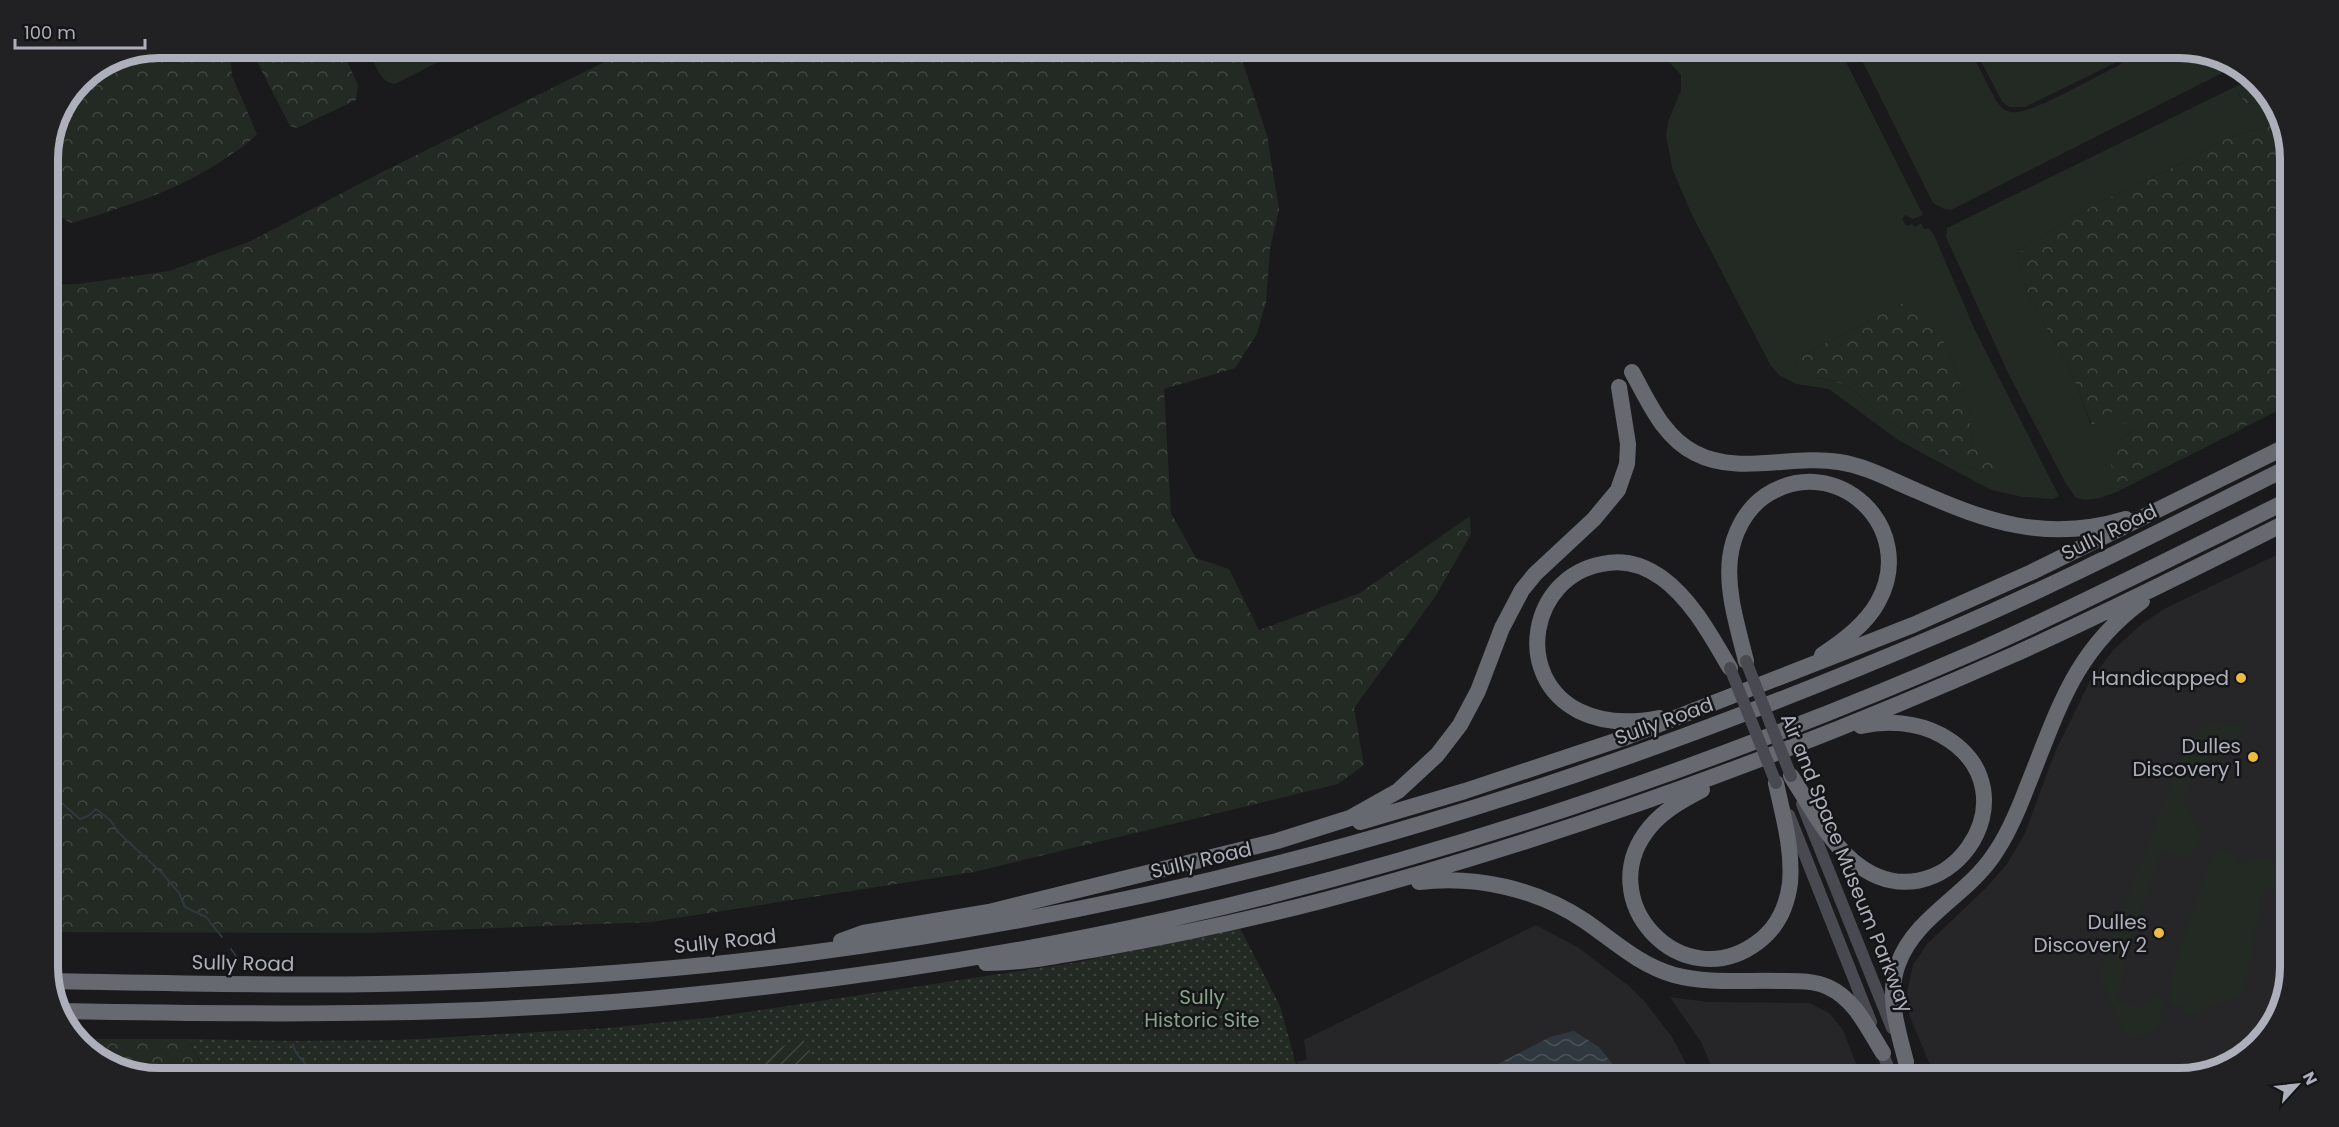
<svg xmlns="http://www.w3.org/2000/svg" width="2339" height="1127" font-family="Poppins,sans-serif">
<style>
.built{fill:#262629}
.grass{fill:#222a23;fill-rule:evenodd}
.forest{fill:url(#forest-crowns)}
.park{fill:url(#park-dots)}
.garden{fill:url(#garden-furrows)}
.water{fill:url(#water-waves)}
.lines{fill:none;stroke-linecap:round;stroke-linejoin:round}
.stream{stroke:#30383f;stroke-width:2}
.secondary{stroke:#494a51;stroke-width:12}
.highway{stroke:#676971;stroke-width:16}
.secondary-bridge{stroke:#494a51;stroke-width:12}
.poi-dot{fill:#eabc44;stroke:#151517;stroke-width:2}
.labels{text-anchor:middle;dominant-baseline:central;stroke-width:5;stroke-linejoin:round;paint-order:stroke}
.street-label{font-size:20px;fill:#adb0bb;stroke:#151517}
.poi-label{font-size:20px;fill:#adb0bb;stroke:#151517;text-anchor:end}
.park-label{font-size:20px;fill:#85a489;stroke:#151517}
.rim{fill:none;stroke:#adb0bb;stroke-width:8}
</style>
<defs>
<pattern id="forest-crowns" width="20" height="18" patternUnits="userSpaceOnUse" patternTransform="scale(1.5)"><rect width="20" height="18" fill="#222a23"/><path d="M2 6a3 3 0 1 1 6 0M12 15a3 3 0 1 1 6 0" fill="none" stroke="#3f4641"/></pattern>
<pattern id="park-dots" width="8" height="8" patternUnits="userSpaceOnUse" patternTransform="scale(1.5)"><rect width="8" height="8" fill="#222a23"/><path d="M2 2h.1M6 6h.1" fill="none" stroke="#3f4641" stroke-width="1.8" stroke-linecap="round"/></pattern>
<pattern id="garden-furrows" width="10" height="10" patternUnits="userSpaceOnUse" patternTransform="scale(1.5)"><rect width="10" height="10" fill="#222a23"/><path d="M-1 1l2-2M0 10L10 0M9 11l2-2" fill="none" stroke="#3f4641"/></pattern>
<pattern id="water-waves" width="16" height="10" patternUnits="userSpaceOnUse" patternTransform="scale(1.5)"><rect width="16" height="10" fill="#30383f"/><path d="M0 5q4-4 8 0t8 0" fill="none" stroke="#4b5259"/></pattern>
</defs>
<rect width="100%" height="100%" fill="#1a1a1c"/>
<!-- built -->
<path class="built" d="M2291,548V967L2280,1017L2241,1060L2180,1079H1931L1935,1077L1910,1017L1906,996L1913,965L1927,944L1987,887L2007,864L2025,833L2055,752L2090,681L2113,650L2143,623L2166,608Z
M1536,925L1579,948L1629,986L1645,1002L1672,1037L1694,1079H1301L1297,1062L1307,1059L1304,1040Z
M1670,997L1708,1002L1809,1003L1829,1013L1843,1030L1862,1079H1717L1701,1042Z"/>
<!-- grass -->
<path class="grass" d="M368,48H421L423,50L427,48H466L395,84C379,83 374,60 368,48Z
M1646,48H1839L1923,215L1913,219L1905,215L1902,219L1907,226L1912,224L1915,227L1921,223L1924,229L1929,228L1934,235L1975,330L2059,496L2053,499L2023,497L1991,490L1898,440L1829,389L1796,384L1779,375L1771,366L1692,215L1673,171L1666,136L1668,122L1681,90V75L1668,61ZM1903,303L1931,321L1945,344L1969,406L1972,445L1977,450L1989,474C1954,464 1929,445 1898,427C1862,406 1857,376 1806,378L1795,364L1801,356Z
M1856,48H1969L1996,101C2000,106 2004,111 2011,112C2029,116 2098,75 2118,66L2123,61V59L2025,107H2009L2002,101L1974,48H2179L2229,59L2236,66L1951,210L1944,209L1933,203Z
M2251,79L2257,84L2238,93L2245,103L2274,104L2281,122L2228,138L2168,170L2098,203L2029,244L2018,255C2022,297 2047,324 2065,360C2076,381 2083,404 2091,425L2115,410L2136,429L2119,441L2118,484L2291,404L2117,492L2100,498L2085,500L2076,498L2065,482L2010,377L1946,237L1947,228Z
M2209,720L2225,725L2242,724L2245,730L2238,734L2243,742L2187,773L2192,781L2185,785L2190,794L2183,798L2202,837L2187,860L2163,850L2142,904L2129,946L2118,1002L2142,1008L2145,1001L2153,1003L2156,994L2160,995L2166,1010L2159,1013L2162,1022L2157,1025L2158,1028L2131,1040L2122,1031L2099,974L2183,753Z
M2219,847L2235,856L2234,861L2246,865L2248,860L2272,859L2291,847V862L2287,865L2291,873V895L2264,889L2243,993L2191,1016L2189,1012L2184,1014L2179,1004L2173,1006C2172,1003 2170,1001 2170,998C2167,977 2206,865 2219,847Z"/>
<!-- forest -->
<path class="forest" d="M160,48H230L232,76L257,134C246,146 233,153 220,162C174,192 124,207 72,223C62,221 59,210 48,207V153L81,80L117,56Z
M250,48H341L358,85L356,100L297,128L290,126Z
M633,48H1240L1242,60L1267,135L1279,209L1270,249L1266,302L1257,334L1235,368L1164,389L1171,513L1196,558L1229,569L1259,630L1360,593L1470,516L1471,534L1435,597L1354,708L1364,765L1338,784L974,872L651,922L370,933L48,932V285L78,284L169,271L251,241L380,173Z
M2257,84L2272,97L2274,104L2245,103L2238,92Z
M2281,122L2291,153V404L2118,485L2108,456L2119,441L2136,429L2122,422L2115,410L2092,425C2083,404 2076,381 2065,360C2047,324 2022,297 2018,255L2029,244L2098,203L2168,170L2228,138Z
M1903,303L1916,306L1931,320L1945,344L1969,406L1972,445L1977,450H1990L1997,468L1989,474C1954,464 1929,445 1898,427C1862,406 1857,376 1806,378L1797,370L1795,364L1801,356Z
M78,1039H189L208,1079H160L110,1068Z"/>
<!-- park -->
<path class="park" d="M1240,928L1280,1006L1300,1079H209L189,1039L292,1041L398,1040L608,1028L714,1017L1079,962Z"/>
<!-- garden -->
<path class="garden" d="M803,1039L814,1058L786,1079H749C760,1054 778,1047 803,1039Z"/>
<!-- water -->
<path class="water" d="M1574,1031L1599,1047L1624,1079H1469L1550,1037Z"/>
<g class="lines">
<!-- stream -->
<path class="stream" d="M2178,48C2191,54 2203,57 2215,65L2225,64
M48,797C67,803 65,808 80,819L88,816L96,809L110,820L119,833L162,873L179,893L185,907L206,917L222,937
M231,949L236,956
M293,1045L296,1053L319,1079"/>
<!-- secondary -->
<path class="secondary" d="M1802,804L1892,1028
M1789,815L1871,1022
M1880,1047L1893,1079
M1903,1055L1912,1079"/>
<!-- highway -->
<path class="highway" d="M1632,372C1649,402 1663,437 1695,453C1739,476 1792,454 1839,462C1866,466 1891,480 1915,490C1987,522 2047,543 2126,519
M1746,661C1738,628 1726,592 1730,558C1733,534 1745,510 1765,496C1836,449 1919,528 1878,602C1866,624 1843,641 1822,655
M1659,718C1633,723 1603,723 1579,711C1512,677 1530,577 1602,564C1623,559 1644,565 1662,578C1692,600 1711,636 1730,668
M1791,776C1810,805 1826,838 1853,861C1941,935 2044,792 1941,735C1917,722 1887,720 1861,726
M1702,790C1683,800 1664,810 1650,827C1589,900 1682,999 1758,942C1777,928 1787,906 1790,883C1793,849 1783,816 1776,783
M1360,822L1465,791L1624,738L1913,625L2032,572L2291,444
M1419,882C1476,875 1537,889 1585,921C1614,941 1639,965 1674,975C1708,984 1744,980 1779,981C1795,981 1813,980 1828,987C1855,999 1868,1029 1883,1053
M841,941L863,933L989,912L1277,841L1350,818L1398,791L1437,755L1460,725L1478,691L1502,628L1522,590L1535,574L1594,519L1618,490L1627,464L1628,444L1619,387
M986,963C1023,963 1060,955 1097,949C1172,936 1247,920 1321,901C1559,838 1790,754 2015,654C2108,612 2200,566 2291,520
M50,981C159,983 269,986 378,984C522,981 667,972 809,953C1018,926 1225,883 1427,822C1603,770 1774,705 1943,633C2061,583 2176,523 2291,466
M60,1011C274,1015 487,1017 700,994C858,978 1016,954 1171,919C1448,857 1717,764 1977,651C2083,604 2187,550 2291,499
M1906,1062C1898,1030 1886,996 1898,964C1915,917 1966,896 1993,856C2008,835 2018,811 2027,787C2058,711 2073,652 2142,601"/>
<!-- secondary-bridge -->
<path class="secondary-bridge" d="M1746,661L1791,776
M1730,668L1776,783"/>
</g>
<!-- markers -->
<g class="poi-dot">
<circle cx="2241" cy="678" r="6"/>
<circle cx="2253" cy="757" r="6"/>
<circle cx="2159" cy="933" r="6"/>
</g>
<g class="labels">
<!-- street labels -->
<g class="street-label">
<text transform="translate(2109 532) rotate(-26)">Sully Road</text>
<text transform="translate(1664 721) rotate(-20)">Sully Road</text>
<text transform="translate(1201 860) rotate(-13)">Sully Road</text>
<text transform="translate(1847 863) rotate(68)">Air and Space Museum Parkway</text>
<text transform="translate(725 941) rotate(-6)">Sully Road</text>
<text transform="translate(243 963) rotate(1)">Sully Road</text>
</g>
<!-- poi labels -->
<g class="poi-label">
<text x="2229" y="678">Handicapped</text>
<text x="2241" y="746">Dulles<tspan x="2241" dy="23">Discovery 1</tspan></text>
<text x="2147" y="922">Dulles<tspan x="2147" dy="23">Discovery 2</tspan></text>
</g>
<!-- park labels -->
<g class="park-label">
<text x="1202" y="997">Sully<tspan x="1202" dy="23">Historic Site</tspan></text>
</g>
</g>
<!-- crop -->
<path d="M0 0H2339V1127H0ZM159 58H2179A101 101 0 0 1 2280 159V967A101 101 0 0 1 2179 1068H159A101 101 0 0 1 58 967V159A101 101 0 0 1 159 58Z" fill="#212124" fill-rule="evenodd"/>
<path class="rim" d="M159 58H2179A101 101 0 0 1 2280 159V967A101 101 0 0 1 2179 1068H159A101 101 0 0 1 58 967V159A101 101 0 0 1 159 58Z"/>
<!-- north arrow -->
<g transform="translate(2297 1085) rotate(63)" stroke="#151517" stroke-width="4.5" paint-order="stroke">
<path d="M0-4.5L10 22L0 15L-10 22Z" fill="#adb0bb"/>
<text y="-9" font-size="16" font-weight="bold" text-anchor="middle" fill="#adb0bb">N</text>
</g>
<!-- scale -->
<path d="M15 39v9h130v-9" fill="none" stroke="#adb0bb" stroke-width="3"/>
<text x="24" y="39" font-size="18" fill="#adb0bb" stroke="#151517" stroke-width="4.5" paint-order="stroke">100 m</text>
</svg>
